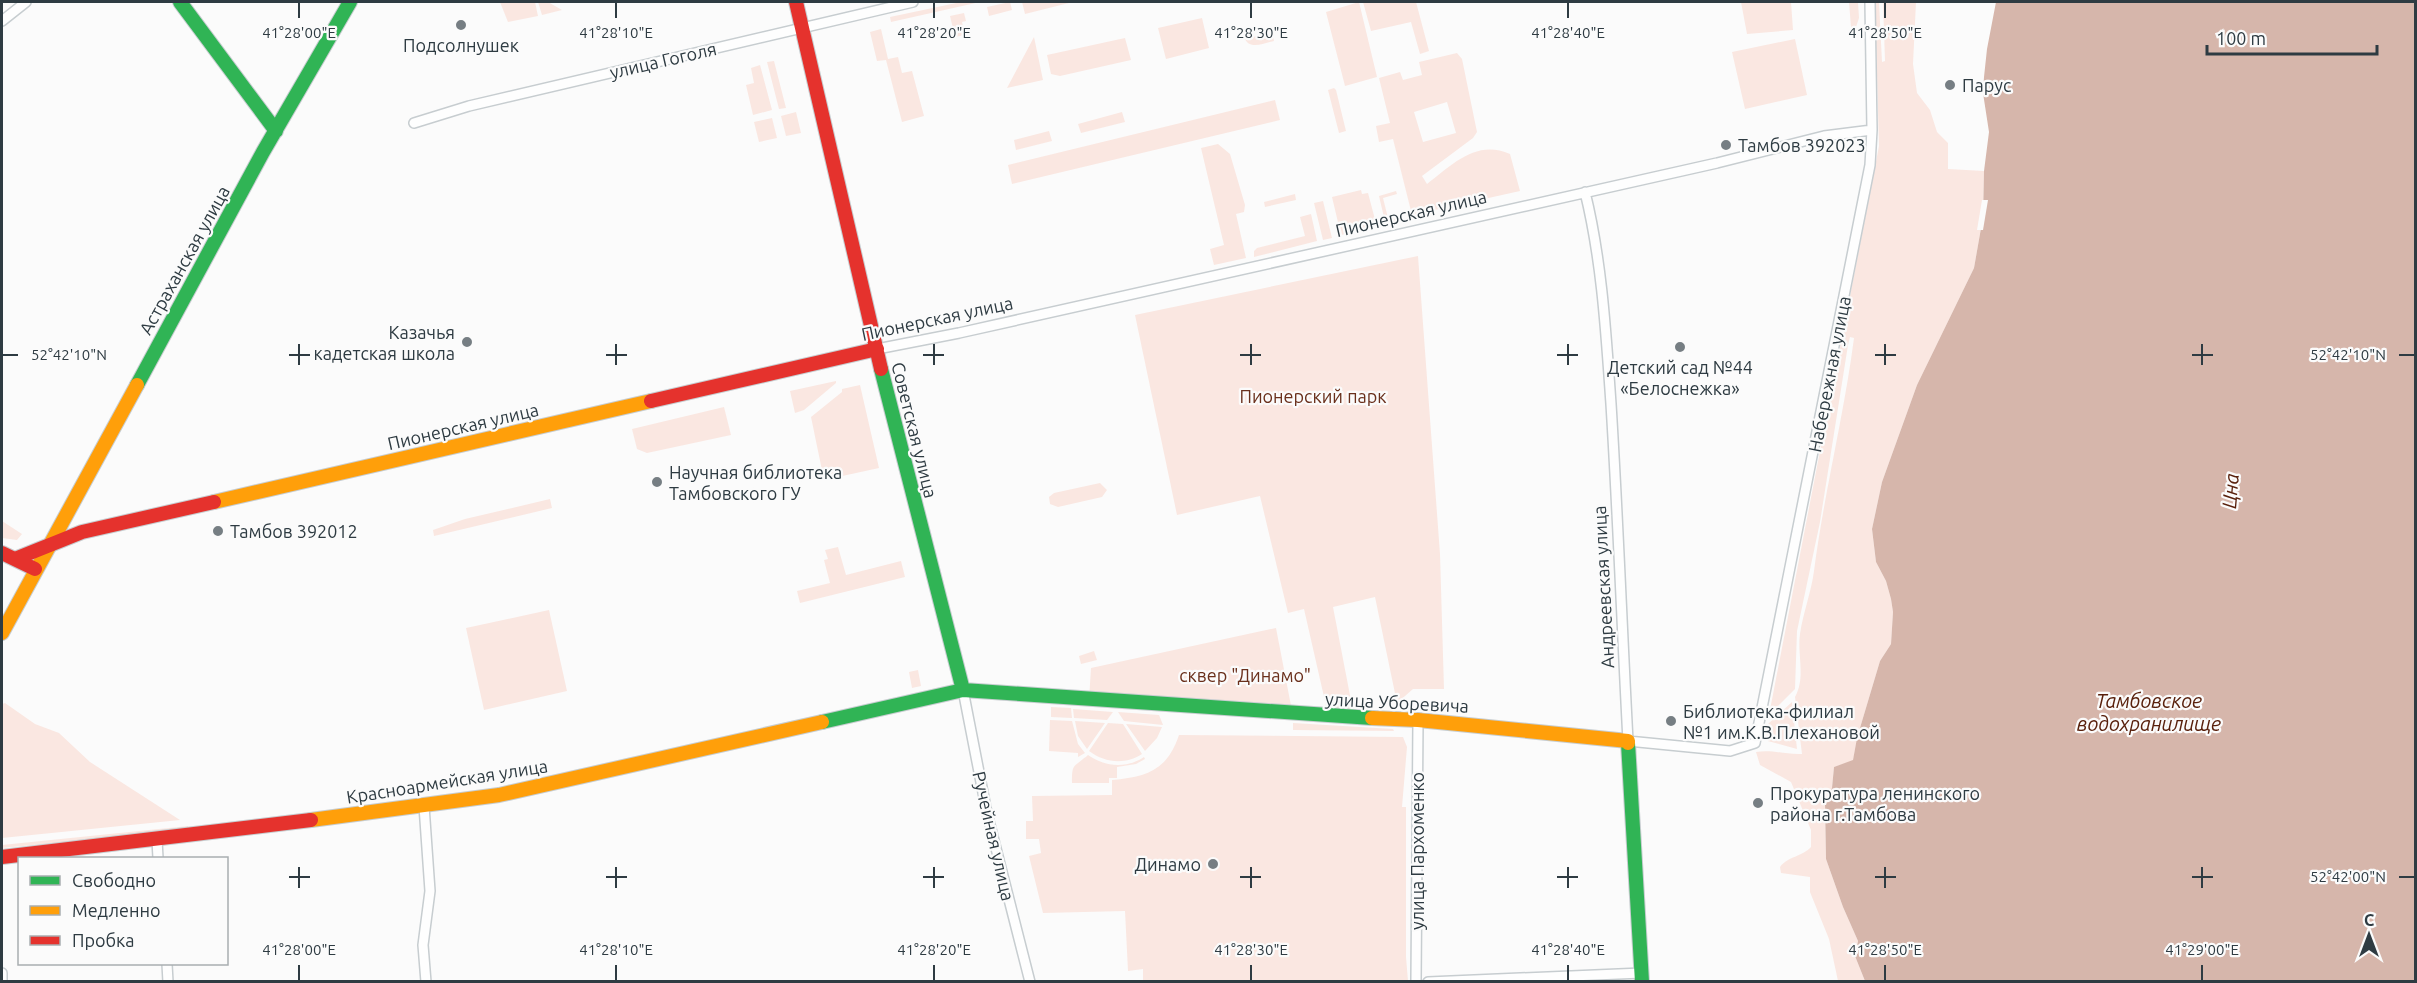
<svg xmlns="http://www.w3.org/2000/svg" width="2417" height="983" font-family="Ubuntu,sans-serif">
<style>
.green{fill:#fae7e1;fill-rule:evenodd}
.water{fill:#d6b6ab}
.pier{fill:#fbfbfb}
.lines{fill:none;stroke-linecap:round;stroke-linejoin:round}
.street-casing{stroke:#c7cdd0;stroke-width:12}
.fast-casing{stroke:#c7cdd0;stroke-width:16}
.slow-casing{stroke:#c7cdd0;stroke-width:16}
.jam-casing{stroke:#c7cdd0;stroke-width:16}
.street{stroke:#fefefe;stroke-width:9}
.fast{stroke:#30b455;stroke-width:14}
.slow{stroke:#ff9f0a;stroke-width:14}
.jam{stroke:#e5322d;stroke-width:14}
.ticks{fill:none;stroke:#2e3b42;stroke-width:2}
.poi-dot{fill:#767e83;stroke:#fbfbfb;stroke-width:2}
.labels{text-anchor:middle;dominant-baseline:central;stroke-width:4.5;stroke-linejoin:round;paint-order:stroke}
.poi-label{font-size:18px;fill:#2e3b42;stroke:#fbfbfb;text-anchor:start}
.street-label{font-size:18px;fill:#2e3b42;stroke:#fbfbfb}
.park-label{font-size:18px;fill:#6a301c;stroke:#fbfbfb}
.water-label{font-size:20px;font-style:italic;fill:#59200c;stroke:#fbfbfb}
.ticks-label{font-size:15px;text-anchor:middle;fill:#2e3b42;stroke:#fbfbfb;stroke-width:4.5;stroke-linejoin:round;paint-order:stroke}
</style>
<rect width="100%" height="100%" fill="#fbfbfb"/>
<!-- green -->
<path class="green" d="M500,2H535L538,16L508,22Z
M538,2H548L562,10L542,15Z
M961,2H980L891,22L890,17Z
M1010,2L1012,10L989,16L987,7Z
M1022,2H1073L1025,14Z
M1359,2L1377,77L1345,86L1326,12Z
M1363,2H1416L1429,51L1420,54L1411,22L1371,31Z
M1741,2H1791L1793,30L1747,34Z
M1849,2H1858L1859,18L1856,27H1851Z
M1875,2H1879L1882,62L1885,61L1883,2H1916L1913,64L1917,93L1930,110L1937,132L1948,143V169L1984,171L1983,217L1974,268L1917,385L1882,482L1872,529L1876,562L1886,581L1891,599L1893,612L1891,644L1880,661L1857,738L1853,761L1834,767L1832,788L1825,804L1826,859L1843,907L1858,941L1855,956L1865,981H1838L1829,939L1810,892V877L1781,873L1780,867C1788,856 1802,857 1811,847V830L1791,782L1760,765L1756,752C1772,749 1786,755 1802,754L1795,697C1806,677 1797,655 1800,634C1803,613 1811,593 1814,571C1824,493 1844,416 1854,338L1850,337L1848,345L1820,522L1797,631L1795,689L1769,715L1879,146Z
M964,13L966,21L962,22L965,35L955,37L950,16Z
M1202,18L1209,48L1166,59L1158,28Z
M881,29L888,59L898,57L902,73L912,71L924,116L902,122L886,60L877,61L870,32Z
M1272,32L1274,41C1264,43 1250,50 1245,39Z
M1034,37L1043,80L1007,88Z
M1125,38L1131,60L1060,76L1051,74L1047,55Z
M1795,39L1807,95L1745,109L1732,52Z
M1457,53L1462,59L1477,132L1473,138L1422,176L1427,184C1452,165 1476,139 1510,154L1520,191L1412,215L1393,139L1379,142L1376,126L1390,123L1379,78L1400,72L1403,80L1422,75L1419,62ZM1447,102L1456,133L1423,142L1414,112Z
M774,61L786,108L779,109L767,62Z
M760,65L772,110L753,115L746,85L754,83L751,68Z
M1334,88L1336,90L1346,131L1339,133L1328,90Z
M1275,100L1280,120L1012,184L1008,165Z
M796,112L801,133L786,136L781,116Z
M1122,112L1125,122L1081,133L1078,124Z
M772,118L777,138L759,142L754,122Z
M1049,131L1052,141L1016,150L1014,140Z
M1218,144L1230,154L1245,205L1244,212L1236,214L1246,258L1214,265L1210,249L1224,245L1201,148Z
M1361,190L1362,194L1368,193L1377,227L1341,235L1332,197Z
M1396,191L1397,194L1383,198L1388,218L1393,217L1399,223L1386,226L1379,196Z
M1295,194L1296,200L1265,207L1264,202Z
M1323,201L1332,238L1323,240L1314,203Z
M1311,214L1317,241L1254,257V251L1257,248L1305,236L1300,217Z
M1418,256L1440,554L1444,689H1413L1397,703L1375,597L1333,607L1353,711L1327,710L1304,609L1288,613L1260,496L1177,515L1135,315Z
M836,381V383L804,410L795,413L790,391Z
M860,385L879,468L824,480L811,417L842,392V389Z
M724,407L731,435L647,453L637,449L632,429Z
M1100,483L1107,490L1102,497L1058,507L1050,504L1049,497L1054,493Z
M550,499L552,508L434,536L433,530L465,519Z
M2,521L22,534L17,540L2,538Z
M838,547L846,575L901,561L905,577L800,603L797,591L830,583L824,560L828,559L825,550Z
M549,610L567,691L484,710L466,628Z
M1276,628L1293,716L1089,700L1091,668Z
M1094,651L1097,660L1081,664L1079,656Z
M918,670L921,686L912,688L909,672Z
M1792,702L1797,749L1764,740L1768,724Z
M5,703L35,724L59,733L90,762L180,820L2,838V704Z
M1051,707L1071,708L1072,718L1051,717Z
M1073,709L1113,712L1107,720L1074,718Z
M1118,712L1159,715L1163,725L1124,721Z
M1050,720L1072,721L1078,744L1085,753L1078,757V753L1049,751Z
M1075,721L1105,723L1087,749L1078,736Z
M1108,723L1123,724L1142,754C1125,765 1105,763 1089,751Z
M1293,723L1393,729L1394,731L1293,730Z
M1126,724L1162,727L1157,738L1145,751Z
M1179,735L1403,737L1407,747L1402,807H1406V957L1408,981H1143V969L1128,971L1125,911L1043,913L1029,856L1041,853L1039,839H1026V821H1033L1032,796L1112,795V780C1146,777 1167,771 1179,735Z
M1088,755C1105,767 1126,769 1144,757L1145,759L1136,764L1117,767V778H1109V783H1072C1072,763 1073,768 1088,755Z
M188,826V830L2,848V845Z"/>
<!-- water -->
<path class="water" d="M1996,2H2415V981H1865L1855,956L1858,941L1843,907L1826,859L1825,804L1832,788L1834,767L1853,760L1857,738L1880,661L1891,644L1893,612L1891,599L1886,581L1876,562L1872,529L1882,482L1917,385L1974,268L1983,217L1984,171L1989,132L1983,93L1984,77L1987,49Z"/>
<!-- pier -->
<path class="pier" d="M1982,200H1988L1983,230H1977Z"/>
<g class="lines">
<!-- street casing -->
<g class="street-casing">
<path id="street" d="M2,21L26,2
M414,123L469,106L913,2
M1585,192C1602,261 1606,333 1611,404C1618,516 1622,629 1628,741L1730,751L1755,743L1870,165L1872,130L1870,2
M877,349L959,333L1717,163L1824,136L1872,130
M963,690L987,813L1030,982
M424,806L430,891L423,945L426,982
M157,840L158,858
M167,964L168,982
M2,973V982
M1416,982L1418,720
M1428,982L1642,973"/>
</g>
<!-- fast casing -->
<g class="fast-casing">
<path id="fast" d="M180,2L276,131
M881,369L963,690
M137,385L263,152L350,2
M822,722L963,690L1372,718
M1628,743L1642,982"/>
</g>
<!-- slow casing -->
<g class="slow-casing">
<path id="slow" d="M214,502L651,401
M2,633L137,385
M1372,718L1418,720L1628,741V743
M311,820L499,795L822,722"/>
</g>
<!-- jam casing -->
<g class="jam-casing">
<path id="jam" d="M796,2L881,369
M651,401L877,349
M2,553L35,569
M15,559L82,532L214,502
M2,857L311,820"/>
</g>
<!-- street -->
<use href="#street" class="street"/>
<!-- fast -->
<use href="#fast" class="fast"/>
<!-- slow -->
<use href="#slow" class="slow"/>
<!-- jam -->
<use href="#jam" class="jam"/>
</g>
<!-- ticks -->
<path class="ticks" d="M299,3V18M616,3V18M934,3V18M1251,3V18M1568,3V18M1885,3V18M299,344V365M616,344V365M934,344V365M1251,344V365M1568,344V365M1885,344V365M2202,344V365M3,355H18M289,355H310M606,355H627M923,355H944M1240,355H1261M1557,355H1578M1875,355H1896M2192,355H2213M2399,355H2414M299,867V888M616,867V888M934,867V888M1251,867V888M1568,867V888M1885,867V888M2202,867V888M289,877H310M606,877H627M923,877H944M1240,877H1261M1557,877H1578M1875,877H1896M2192,877H2213M2399,877H2414M299,965V980M616,965V980M934,965V980M1251,965V980M1568,965V980M1885,965V980M2202,965V980"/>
<!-- markers -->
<g class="poi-dot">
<circle cx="461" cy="25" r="6"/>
<circle cx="1950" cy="85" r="6"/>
<circle cx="1726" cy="145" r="6"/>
<circle cx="467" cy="342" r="6"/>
<circle cx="1680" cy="347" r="6"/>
<circle cx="657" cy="482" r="6"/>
<circle cx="218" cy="531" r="6"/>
<circle cx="1671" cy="721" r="6"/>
<circle cx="1758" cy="803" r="6"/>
<circle cx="1213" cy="864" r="6"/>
</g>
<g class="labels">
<!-- poi labels -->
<g class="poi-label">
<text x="461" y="45" text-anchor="middle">Подсолнушек</text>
<text x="1962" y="85">Парус</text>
<text x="1738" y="145">Тамбов 392023</text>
<text x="455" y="332" text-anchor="end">Казачья<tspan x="455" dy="21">кадетская школа</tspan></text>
<text x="1680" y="367" text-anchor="middle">Детский сад №44<tspan x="1680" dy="21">«Белоснежка»</tspan></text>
<text x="669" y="472">Научная библиотека<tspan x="669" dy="21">Тамбовского ГУ</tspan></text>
<text x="230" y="531">Тамбов 392012</text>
<text x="1683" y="711">Библиотека-филиал<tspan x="1683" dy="21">№1 им.К.В.Плехановой</tspan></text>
<text x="1770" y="793">Прокуратура ленинского<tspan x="1770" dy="21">района г.Тамбова</tspan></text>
<text x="1201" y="864" text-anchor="end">Динамо</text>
</g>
<!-- street labels -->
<g class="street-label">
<text transform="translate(663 60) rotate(-13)">улица Гоголя</text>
<text transform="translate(1411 213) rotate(-13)">Пионерская улица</text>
<text transform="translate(184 260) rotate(-61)">Астраханская улица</text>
<text transform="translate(937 318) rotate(-12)">Пионерская улица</text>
<text transform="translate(1829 374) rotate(-79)">Набережная улица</text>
<text transform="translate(463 426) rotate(-13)">Пионерская улица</text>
<text transform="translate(915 430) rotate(76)">Советская улица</text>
<text transform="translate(1603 587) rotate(-93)">Андреевская улица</text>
<text transform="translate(1397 702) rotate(3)">улица Уборевича</text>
<text transform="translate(447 781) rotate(-9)">Красноармейская улица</text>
<text transform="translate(994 836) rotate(77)">Ручейная улица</text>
<text transform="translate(1417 851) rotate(-90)">улица Пархоменко</text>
</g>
<!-- park labels -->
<g class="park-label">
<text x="1313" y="396">Пионерский парк</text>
<text x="1245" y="675">сквер "Динамо"</text>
</g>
<!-- water labels -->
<g class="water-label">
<text transform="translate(2230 491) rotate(-85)">Цна</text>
<text x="2149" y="700">Тамбовское<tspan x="2149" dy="23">водохранилище</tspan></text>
</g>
</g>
<g class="ticks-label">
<text x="299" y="38">41°28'00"E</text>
<text x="616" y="38">41°28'10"E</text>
<text x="934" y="38">41°28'20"E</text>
<text x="1251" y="38">41°28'30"E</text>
<text x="1568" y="38">41°28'40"E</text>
<text x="1885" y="38">41°28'50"E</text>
<text x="69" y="360">52°42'10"N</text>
<text x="2348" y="360">52°42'10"N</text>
<text x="2348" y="882">52°42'00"N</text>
<text x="299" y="955">41°28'00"E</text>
<text x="616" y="955">41°28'10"E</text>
<text x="934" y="955">41°28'20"E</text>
<text x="1251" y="955">41°28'30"E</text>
<text x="1568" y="955">41°28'40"E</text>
<text x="1885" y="955">41°28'50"E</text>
<text x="2202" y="955">41°29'00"E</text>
</g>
<!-- border -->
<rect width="2417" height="983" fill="none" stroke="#2e3b42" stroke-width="6"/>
<!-- legend -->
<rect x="18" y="857" width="210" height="108" fill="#fbfbfb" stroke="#a9aeb1" stroke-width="1.5"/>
<rect x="30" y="876" width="30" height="9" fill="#30b455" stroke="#a9aeb1" stroke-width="1.5"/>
<text x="72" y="887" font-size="18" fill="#2e3b42">Свободно</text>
<rect x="30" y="906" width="30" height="9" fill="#ff9f0a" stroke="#a9aeb1" stroke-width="1.5"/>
<text x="72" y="917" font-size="18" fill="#2e3b42">Медленно</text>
<rect x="30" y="936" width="30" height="9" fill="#e5322d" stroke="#a9aeb1" stroke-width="1.5"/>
<text x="72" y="947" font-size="18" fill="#2e3b42">Пробка</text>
<!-- north arrow -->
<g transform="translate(2369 935)" stroke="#fbfbfb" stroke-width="4.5" paint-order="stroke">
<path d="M0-4.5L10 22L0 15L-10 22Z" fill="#2e3b42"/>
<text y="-9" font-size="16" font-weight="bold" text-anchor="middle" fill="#2e3b42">С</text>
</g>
<!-- scale -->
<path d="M2207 45v9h170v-9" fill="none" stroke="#2e3b42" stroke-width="3"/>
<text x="2216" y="45" font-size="18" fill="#2e3b42" stroke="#fbfbfb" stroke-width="4.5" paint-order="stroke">100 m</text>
</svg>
